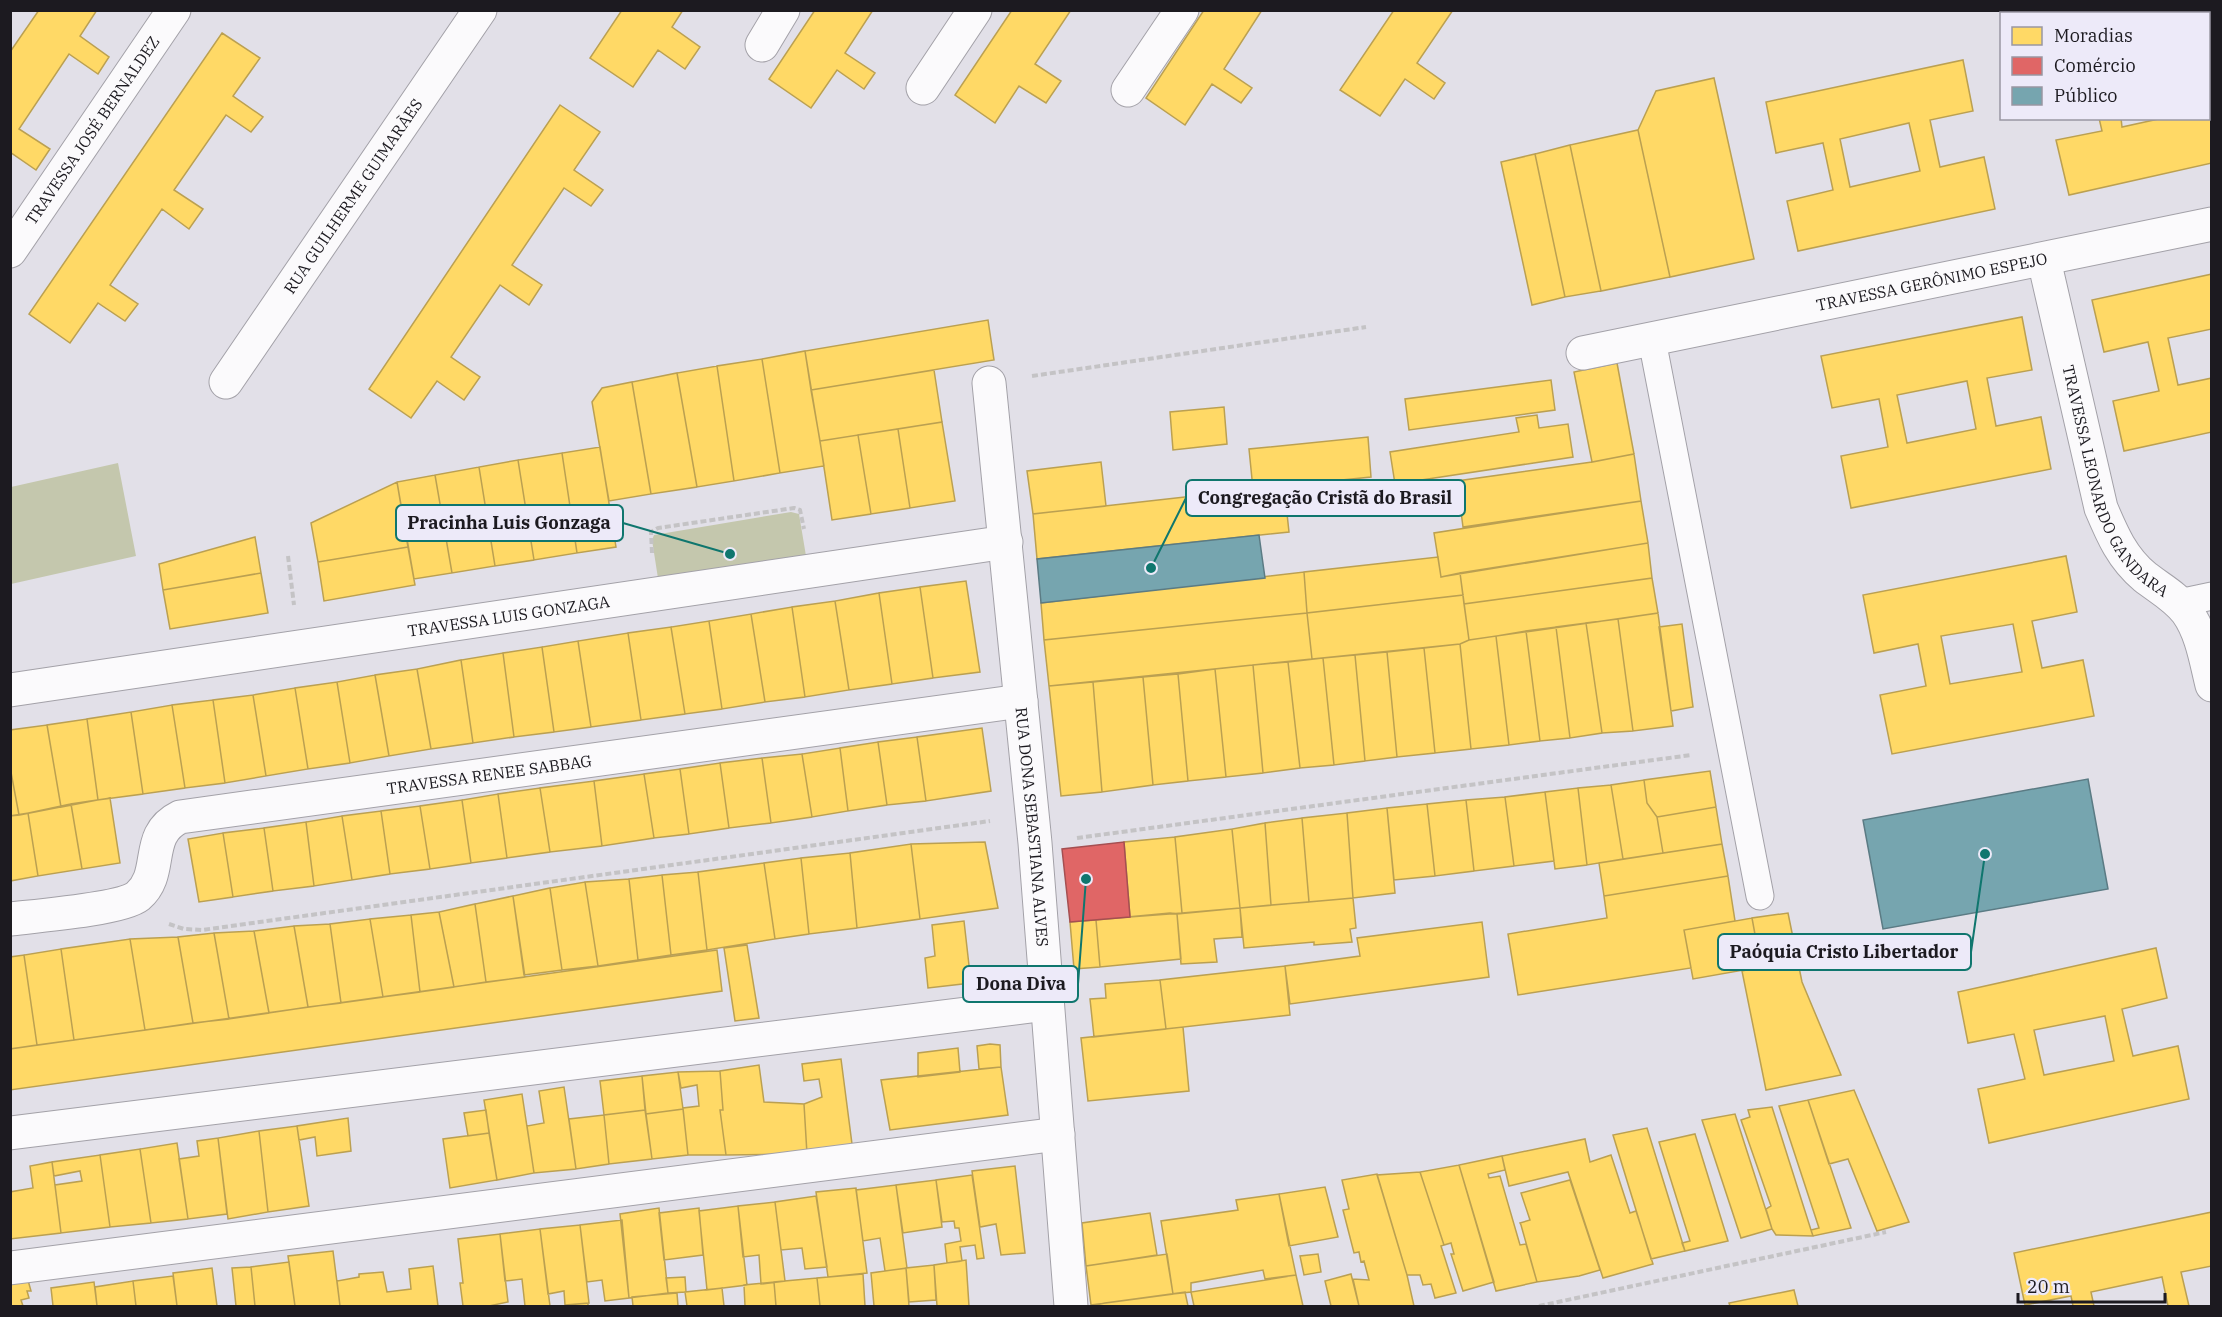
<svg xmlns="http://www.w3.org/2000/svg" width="2222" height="1317" font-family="'IBM Plex Serif',serif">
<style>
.green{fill:#c4c7ad}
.homes{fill:#ffd966;stroke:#bba051;stroke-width:1.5;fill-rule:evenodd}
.shops{fill:#e06666;stroke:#a54f51;stroke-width:1.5}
.public{fill:#76a5af;stroke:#5b7b84;stroke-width:1.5}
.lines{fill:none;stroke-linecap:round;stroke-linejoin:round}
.service-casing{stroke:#a3a1a8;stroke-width:29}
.minor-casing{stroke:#a3a1a8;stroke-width:35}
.path{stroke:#c4c3c5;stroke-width:4;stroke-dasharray:6 3;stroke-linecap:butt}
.service{stroke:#fbfafc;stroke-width:27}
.minor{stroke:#fbfafc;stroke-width:33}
.labels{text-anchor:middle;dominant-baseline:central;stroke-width:6;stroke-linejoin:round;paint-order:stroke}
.street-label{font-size:16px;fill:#1c1a20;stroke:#edeaf9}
.leader{fill:none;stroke:#0f766e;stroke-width:2}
.callout-dot{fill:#0f766e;stroke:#edeaf9;stroke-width:2}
.callout{fill:#edeaf9;stroke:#0f766e;stroke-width:2}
.callout-label{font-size:18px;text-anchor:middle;font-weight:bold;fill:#1c1a20}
</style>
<rect width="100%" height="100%" fill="#e2e0e8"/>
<!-- green -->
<path class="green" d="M118,463L136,556L11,584V487Z
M791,512L799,514L808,568L660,591L652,540L654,535Z"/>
<!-- homes -->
<path class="homes" d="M39,10H97L80,36L109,57L98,74L69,54L19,129L50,149L36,170L10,152V52Z
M622,10H683L672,27L700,47L685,69L658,50L633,87L590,58Z
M815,10H873L845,53L875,73L864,89L837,70L811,108L769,79Z
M1012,10H1071L1035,64L1061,81L1046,103L1019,86L995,123L955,95Z
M1204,10H1262L1224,69L1252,88L1241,103L1212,84L1185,125L1146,98Z
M1394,10H1453L1417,63L1445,83L1434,99L1405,79L1380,116L1340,90Z
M2188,10H2212V59L2208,60V14H2174Z
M222,33L260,58L233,96L263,117L251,132L226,115L174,190L203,209L189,229L162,209L110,285L138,304L125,321L98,303L70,343L29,314Z
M1963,60L1973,111L1930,120L1940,167L1984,157L1995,209L1798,251L1787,201L1833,190L1823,143L1776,153L1766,102ZM1909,123L1920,171L1850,187L1840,139Z
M1714,78L1754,259L1670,277L1638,130L1656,91Z
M2208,96L2212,109V163L2069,195L2056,140L2102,131L2099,118H2121L2122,127L2163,118H2208Z
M560,105L600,132L574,170L603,190L591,206L564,188L512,265L542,285L529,305L500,285L451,357L480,377L464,400L437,381L411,418L369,389Z
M1638,130L1670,277L1601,291L1570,145Z
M1570,145L1601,291L1565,297L1535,154Z
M1535,154L1565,297L1532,305L1501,162Z
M2212,274V329L2168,338L2178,385L2212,378V432L2124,451L2113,401L2159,391L2148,342L2104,352L2092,300Z
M2022,317L2032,370L1987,378L1996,426L2041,417L2051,469L1851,508L1841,456L1888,447L1879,399L1832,408L1821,356ZM1967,381L1976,429L1907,443L1897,395Z
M988,320L994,360L811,390L805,351Z
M805,351L824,466L780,473L762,359Z
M762,359L780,473L734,481L717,366Z
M1617,363L1634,454L1592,462L1574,372Z
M717,366L734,481L697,487L677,373Z
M934,370L942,422L820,441L811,390Z
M677,373L697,487L651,494L632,382Z
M1551,380L1555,410L1409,430L1405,399Z
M632,382L651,494L609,501L592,402L602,388Z
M1224,407L1227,444L1173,450L1170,412Z
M1537,415L1539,428L1568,424L1573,457L1395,484L1390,452L1519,432L1516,418Z
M942,422L955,501L910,508L898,429Z
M898,429L910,508L871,514L858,435Z
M858,435L871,514L832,520L820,441Z
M1368,437L1371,477L1253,489L1249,449Z
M600,447L616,547L577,553L562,453Z
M562,453L577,553L534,560L518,460Z
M1634,454L1641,501L1463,527L1457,481L1592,462Z
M518,460L534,560L495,566L479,467Z
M1101,462L1106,506L1033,514L1027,471Z
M479,467L495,566L452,573L435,475Z
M435,475L452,573L414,579L397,482Z
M397,482L408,547L318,562L311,523Z
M1284,486L1289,532L1037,559L1033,514Z
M1641,501L1648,543L1441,577L1434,533Z
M255,537L261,573L163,590L159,564Z
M1648,543L1652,578L1464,604L1460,573Z
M408,547L415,585L324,601L318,562Z
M2066,556L2077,612L2032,621L2042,668L2083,660L2094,716L1892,754L1880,695L1926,686L1918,644L1874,653L1863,595ZM2013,624L2022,672L1950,684L1941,636Z
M1438,557L1441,577L1460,573L1463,595L1307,613L1304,572Z
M1304,572L1307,613L1044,640L1041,603Z
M261,573L268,613L170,629L163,590Z
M1652,578L1658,613L1469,640L1464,604Z
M966,581L980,672L933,678L920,587Z
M920,587L933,678L892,684L879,593Z
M879,593L892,684L849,690L835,601Z
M1463,595L1469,640L1460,644L1312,659L1307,613Z
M835,601L849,690L805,697L792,607Z
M792,607L805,697L765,702L751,614Z
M1307,613L1312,659L1049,686L1044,640Z
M1658,613L1673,726L1633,731L1618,619Z
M751,614L765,702L722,709L709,621Z
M1618,619L1633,731L1602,733L1586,623Z
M709,621L722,709L685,714L671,627Z
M1586,623L1602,733L1570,738L1556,627Z
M1682,624L1693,707L1671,711L1659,627Z
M671,627L685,714L641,720L628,633Z
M1556,627L1570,738L1540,741L1526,631Z
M1526,631L1540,741L1509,745L1496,636Z
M628,633L641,720L591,727L578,641Z
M1496,636L1509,745L1471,749L1460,644L1469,640Z
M578,641L591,727L554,732L542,647Z
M1460,644L1471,749L1435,753L1424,648Z
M542,647L554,732L514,737L503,653Z
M1424,648L1435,753L1397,757L1387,652Z
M1387,652L1397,757L1365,761L1355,655Z
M503,653L514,737L473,743L461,660Z
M1355,655L1365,761L1334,765L1323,658Z
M1323,658L1334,765L1300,768L1288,662Z
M461,660L473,743L431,749L417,669Z
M1288,662L1300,768L1263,773L1253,665Z
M1253,665L1263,773L1226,777L1215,669Z
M417,669L431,749L389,756L375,675Z
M1215,669L1226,777L1188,781L1178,674Z
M1178,674L1188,781L1153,785L1143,677Z
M375,675L389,756L350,763L337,682Z
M1143,677L1153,785L1102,792L1093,682Z
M337,682L350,763L308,769L295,688Z
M1093,682L1102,792L1061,796L1049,686Z
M295,688L308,769L266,776L253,695Z
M253,695L266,776L225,783L213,700Z
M213,700L225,783L185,788L172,705Z
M172,705L185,788L143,794L131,712Z
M131,712L143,794L98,800L87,719Z
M87,719L98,800L61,807L47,725Z
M47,725L61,807L19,815L10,767V730Z
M982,728L991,791L926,801L917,737Z
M917,737L926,801L887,805L878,742Z
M878,742L887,805L848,811L840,748Z
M840,748L848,811L812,817L802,754Z
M802,754L812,817L771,823L762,758Z
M762,758L771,823L729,828L720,763Z
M720,763L729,828L689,834L680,769Z
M10,767L19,815L10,816Z
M680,769L689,834L654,838L644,774Z
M1710,771L1716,807L1657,817L1647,803L1644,780Z
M644,774L654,838L602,846L594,781Z
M1644,780L1647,803L1657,817L1663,853L1623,859L1611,785Z
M594,781L602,846L550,852L540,788Z
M1611,785L1623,859L1587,865L1578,788Z
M540,788L550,852L507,858L498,794Z
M1578,788L1587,865L1555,869L1545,792Z
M1545,792L1554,861L1514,866L1505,797Z
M498,794L507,858L471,863L462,800Z
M1505,797L1514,866L1474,871L1466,800Z
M110,798L120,863L82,869L71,804Z
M462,800L471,863L430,869L420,806Z
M1466,800L1474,871L1435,876L1427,804Z
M71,804L82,869L38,876L28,813Z
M1427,804L1435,876L1394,880L1387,808Z
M420,806L430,869L390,874L381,811Z
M1716,807L1722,844L1663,853L1657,817Z
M1387,808L1395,893L1353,898L1347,813Z
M381,811L390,874L352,880L342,816Z
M28,813L38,876L10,881V816Z
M1347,813L1353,898L1309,902L1302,818Z
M342,816L352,880L314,886L306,822Z
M1302,818L1309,902L1271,905L1265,823Z
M306,822L314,886L273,891L264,828Z
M1265,823L1271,905L1240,908L1232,829Z
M264,828L273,891L233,897L223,833Z
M1232,829L1240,908L1182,913L1175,837Z
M223,833L233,897L199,902L188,839Z
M1175,837L1182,913L1130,917L1124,842Z
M985,842L998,908L920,919L911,844Z
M911,844L920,919L857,928L850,853Z
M1722,844L1728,876L1604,896L1599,863Z
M850,853L857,928L809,934L801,858Z
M801,858L809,934L775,939L764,863Z
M764,863L775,939L707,950L698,872Z
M698,872L707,950L671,955L662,875Z
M662,875L671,955L638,960L629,879Z
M1728,876L1735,921L1684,930L1691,968L1518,995L1508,934L1607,918L1604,896Z
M629,879L638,960L598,966L585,882Z
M585,882L598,966L562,970L550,888Z
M550,888L562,970L524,975L513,896Z
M513,896L525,977L486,982L475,904Z
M1353,898L1356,928L1350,929L1352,942L1314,945V942L1244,948L1240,908Z
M475,904L486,982L454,987L439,912Z
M1240,908L1242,937L1214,939L1217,962L1181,964L1177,914Z
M439,912L454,987L420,992L411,915Z
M1170,913L1177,914L1181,959L1100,967L1096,920Z
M1788,913L1802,982L1841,1075L1766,1090L1742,971L1761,967L1752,918Z
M411,915L420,992L383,997L370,919Z
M1752,918L1761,967L1693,979L1684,930Z
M370,919L383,997L341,1003L330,924Z
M1096,920L1100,967L1074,969L1070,922Z
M964,921L971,983L928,988L925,958L935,956L932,925Z
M1482,922L1489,977L1290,1004L1285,966L1360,956L1357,938Z
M330,924L341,1003L308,1007L294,926Z
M294,926L308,1007L269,1013L254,931Z
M254,931L269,1013L229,1019L214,933Z
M214,933L229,1019L193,1023L178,937Z
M178,937L193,1023L145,1030L130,939Z
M130,939L145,1030L74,1040L61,949Z
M747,945L759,1018L735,1021L724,948Z
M2156,948L2167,998L2122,1009L2133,1056L2178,1046L2189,1099L1989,1143L1978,1089L2025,1079L2014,1034L1968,1043L1958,992ZM2105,1016L2114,1061L2044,1075L2034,1030Z
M61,949L74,1040L37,1045L24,955Z
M717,950L722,991L10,1090V1049Z
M24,955L37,1045L10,1049V957Z
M1285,966L1290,1015L1166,1029L1160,980Z
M1160,980L1166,1029L1094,1037L1090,999L1106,998L1105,984Z
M1183,1027L1189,1091L1088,1101L1081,1038Z
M990,1044L1000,1045L1001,1067L979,1069L977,1046Z
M958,1048L960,1072L918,1077V1053Z
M841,1059L852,1144L807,1154L804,1104L822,1097L819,1079L804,1081L802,1064Z
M759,1065L764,1102L804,1104L807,1154L726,1155L720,1110H723L720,1071Z
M1001,1067L1008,1115L890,1130L881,1080Z
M720,1071L723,1110H720L726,1155H688L683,1108L699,1106L697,1085L681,1088L678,1072Z
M678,1072L683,1109L646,1114L642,1076Z
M642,1076L645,1110L604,1115L600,1081Z
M564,1087L576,1169L534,1173L527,1126L544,1123L539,1091Z
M1854,1090L1909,1222L1877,1231L1848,1159L1829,1164L1808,1100Z
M522,1094L534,1173L497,1180L484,1100Z
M1808,1100L1851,1228L1813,1236L1811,1230L1819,1228L1779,1106Z
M1772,1107L1811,1230L1813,1236L1776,1235L1772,1229L1766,1209L1771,1206L1741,1120L1750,1117L1748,1110Z
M683,1109L688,1155L652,1159L646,1114Z
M486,1110L489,1133L468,1136L464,1113Z
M645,1110L652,1159L609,1164L604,1115Z
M1735,1114L1772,1229L1741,1238L1702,1120Z
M604,1115L609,1164L576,1169L569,1119Z
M348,1118L351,1151L317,1156L315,1137L299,1140L297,1126Z
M297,1126L309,1206L268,1212L259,1131Z
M1647,1128L1685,1251L1651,1259L1613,1135Z
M259,1131L268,1212L228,1219L218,1138Z
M489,1133L497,1180L450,1188L443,1139Z
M1695,1134L1728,1241L1685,1251L1682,1243L1690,1241L1659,1142Z
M218,1138L227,1214L188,1219L179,1159L199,1156L197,1141Z
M1585,1139L1590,1162L1611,1155L1630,1213L1636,1211L1653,1264L1603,1278L1568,1172L1509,1186L1502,1156Z
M177,1143L188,1219L151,1223L140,1149Z
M140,1149L151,1223L110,1227L100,1155Z
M100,1155L110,1227L61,1233L55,1185L82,1181L80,1171L54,1176L52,1162Z
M1502,1156L1505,1170L1488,1174L1489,1178L1500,1176L1520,1245L1526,1244L1537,1282L1496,1291L1459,1165Z
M52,1162L61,1233L10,1239V1192L33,1188L30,1166Z
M1459,1165L1494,1282L1463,1291L1451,1254H1454L1451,1243L1444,1245L1420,1172Z
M1015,1166L1025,1253L1001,1255L996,1224L980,1227L972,1171Z
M1420,1172L1444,1245L1441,1246L1456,1293L1435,1298L1431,1284L1423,1285L1420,1275H1407L1377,1175Z
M1377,1174L1407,1275L1414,1306H1359L1353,1279L1369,1280L1364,1261L1361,1262L1359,1252L1354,1253L1343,1210L1349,1209L1342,1180Z
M972,1175L984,1258L977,1259L975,1245L960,1247L962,1261L947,1263L945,1244L961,1241L959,1228H955L954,1221L942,1222L936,1180Z
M936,1180L942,1227L903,1233L896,1185Z
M1570,1180L1600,1270L1579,1276L1537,1282L1521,1225L1520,1223L1530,1220L1521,1193Z
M896,1185L907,1268L885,1271L880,1238L863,1241L856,1190Z
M1325,1187L1338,1237L1289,1246L1279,1194Z
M856,1188L867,1273L828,1277L816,1192Z
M1279,1194L1296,1275L1265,1279L1263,1270L1191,1283V1292L1173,1294L1161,1221L1238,1210L1236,1200Z
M816,1196L827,1267L805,1269L802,1248L781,1250L775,1202Z
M775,1202L785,1281L761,1284L759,1255L743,1257L738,1206Z
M738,1206L747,1285L707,1290L699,1211Z
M659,1208L668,1293L629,1298L620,1214Z
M699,1208L703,1255L664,1260L659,1213Z
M2212,1212V1266L2181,1272L2189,1306H2168L2162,1277L2091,1292L2094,1306H2073L2071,1296L2025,1305L2014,1253Z
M1150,1213L1157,1255L1086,1266L1082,1223Z
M622,1220L629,1298L605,1301L602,1280L587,1282L580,1225Z
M580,1225L589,1303L565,1305L564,1291L548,1294L540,1229Z
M540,1229L550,1306H525L522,1279L505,1281L500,1234Z
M500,1234L508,1302L489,1306H463L460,1283H463L458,1239Z
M333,1251L340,1306H295L288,1256Z
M1167,1254L1173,1294L1091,1305L1086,1266Z
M1318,1254L1321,1272L1304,1275L1300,1256Z
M966,1260L969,1306H937L934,1265Z
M289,1262L295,1306H255L251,1267Z
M934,1265L936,1300L909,1302L906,1268Z
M433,1266L438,1306H340L337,1281L359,1277V1274L383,1272L387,1292L411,1289L409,1269Z
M251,1267L255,1306H236L232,1268Z
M212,1268L217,1306H177L173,1273Z
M906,1268L909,1306H874L871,1273Z
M26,1273L31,1291H27L29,1298L21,1300L23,1306H10V1275Z
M863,1274L865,1306H820L817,1278Z
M1351,1274L1359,1306H1331L1325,1281Z
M1296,1275L1303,1306H1194L1191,1292Z
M173,1276L177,1306H136L133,1281Z
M685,1277L686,1292L668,1293L666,1278Z
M817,1278L820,1306H776L774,1282Z
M133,1281L136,1306H97L95,1287Z
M94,1282L97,1306H53L51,1288Z
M774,1282L776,1306H745L744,1285Z
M722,1288L724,1306H687L685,1292Z
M1794,1290L1798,1306H1730L1729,1303Z
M1185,1292L1188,1306H1091L1105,1303Z
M677,1293L678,1306H633L632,1297Z
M588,1303V1306H559L568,1305Z"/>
<!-- shops -->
<path class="shops" d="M1124,842L1130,917L1070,922L1062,849Z"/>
<!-- public -->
<path class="public" d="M1259,535L1265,578L1041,603L1037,559Z
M2088,779L2108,889L1883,929L1863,820Z"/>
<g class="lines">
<!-- service casing -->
<g class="service-casing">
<path id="service" d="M1652,340L1760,896
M2179,603L2212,596"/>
</g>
<!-- minor casing -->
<g class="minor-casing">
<g id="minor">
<path d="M762,45L783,10"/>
<path d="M923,88L975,10"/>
<path d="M1128,90L1182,10"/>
<path id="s1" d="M10,251L174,10"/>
<path id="s2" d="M2044,260L2101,508C2112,534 2122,558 2145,577C2159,588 2176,597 2187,612C2202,633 2206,661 2212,685"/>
<path id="s3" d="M1583,353L2212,224"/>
<path id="s4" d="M226,382L480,10"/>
<path id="s5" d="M989,383L1035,843L1071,1306"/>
<path id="s6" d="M10,690L1006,542"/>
<path id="s7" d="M10,919C36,916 122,909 138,896C165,873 143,835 180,817L1021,701"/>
<path d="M10,1133L1047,1004"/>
<path d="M10,1268L1058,1134"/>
</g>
</g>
<!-- path -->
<path class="path" d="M1032,376L1366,327
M652,553L651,532L658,528L794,508L800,510L804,529
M288,556L294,605
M1077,838L1691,755
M169,924L184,929L202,930L990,821
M1539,1306L1886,1232"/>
<!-- service -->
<use href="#service" class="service"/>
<!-- minor -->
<use href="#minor" class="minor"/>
</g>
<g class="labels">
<!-- street labels -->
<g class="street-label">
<text stroke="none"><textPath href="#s1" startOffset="146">TRAVESSA JOSÉ BERNALDEZ</textPath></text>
<text stroke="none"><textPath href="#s4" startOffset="225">RUA GUILHERME GUIMARÃES</textPath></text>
<text stroke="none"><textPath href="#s3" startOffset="356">TRAVESSA GERÔNIMO ESPEJO</textPath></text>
<text stroke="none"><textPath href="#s2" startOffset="236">TRAVESSA LEONARDO GANDARA</textPath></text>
<text stroke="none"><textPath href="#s6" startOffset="504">TRAVESSA LUIS GONZAGA</textPath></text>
<text stroke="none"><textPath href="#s7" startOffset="536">TRAVESSA RENEE SABBAG</textPath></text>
<text stroke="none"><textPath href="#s5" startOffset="446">RUA DONA SEBASTIANA ALVES</textPath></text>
</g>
</g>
<!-- callouts -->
<path class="leader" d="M1151 568L1186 498M730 554L623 523M1985 854L1971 952M1086 879L1078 984"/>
<g class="callout-dot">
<circle cx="1151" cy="568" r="6"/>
<circle cx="730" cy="554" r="6"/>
<circle cx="1985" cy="854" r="6"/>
<circle cx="1086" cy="879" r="6"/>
</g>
<g class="callout">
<rect x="1186" y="480" width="279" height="36" rx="6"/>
<rect x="396" y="505" width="227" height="36" rx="6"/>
<rect x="1718" y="934" width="253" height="36" rx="6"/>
<rect x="963" y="966" width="115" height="36" rx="6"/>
</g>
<g class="callout-label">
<text x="1325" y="504">Congregação Cristã do Brasil</text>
<text x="509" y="529">Pracinha Luis Gonzaga</text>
<text x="1844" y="958">Paóquia Cristo Libertador</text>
<text x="1021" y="990">Dona Diva</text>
</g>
<!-- border -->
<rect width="2222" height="1317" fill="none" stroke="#1c1a20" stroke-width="24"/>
<!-- legend -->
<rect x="2000" y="12" width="210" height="108" fill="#edeaf9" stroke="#9997a2" stroke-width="1.5"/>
<rect x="2012" y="27" width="30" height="18" fill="#ffd966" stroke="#9997a2" stroke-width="1.5"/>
<text x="2054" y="42" font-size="18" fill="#1c1a20">Moradias</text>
<rect x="2012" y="57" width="30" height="18" fill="#e06666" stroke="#9997a2" stroke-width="1.5"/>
<text x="2054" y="72" font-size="18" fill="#1c1a20">Comércio</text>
<rect x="2012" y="87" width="30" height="18" fill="#76a5af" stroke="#9997a2" stroke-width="1.5"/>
<text x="2054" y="102" font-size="18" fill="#1c1a20">Público</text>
<!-- scale -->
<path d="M2018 1293v9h147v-9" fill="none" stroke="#1c1a20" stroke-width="3"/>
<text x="2027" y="1293" font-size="18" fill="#1c1a20" stroke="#edeaf9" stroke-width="4.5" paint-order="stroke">20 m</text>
</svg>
